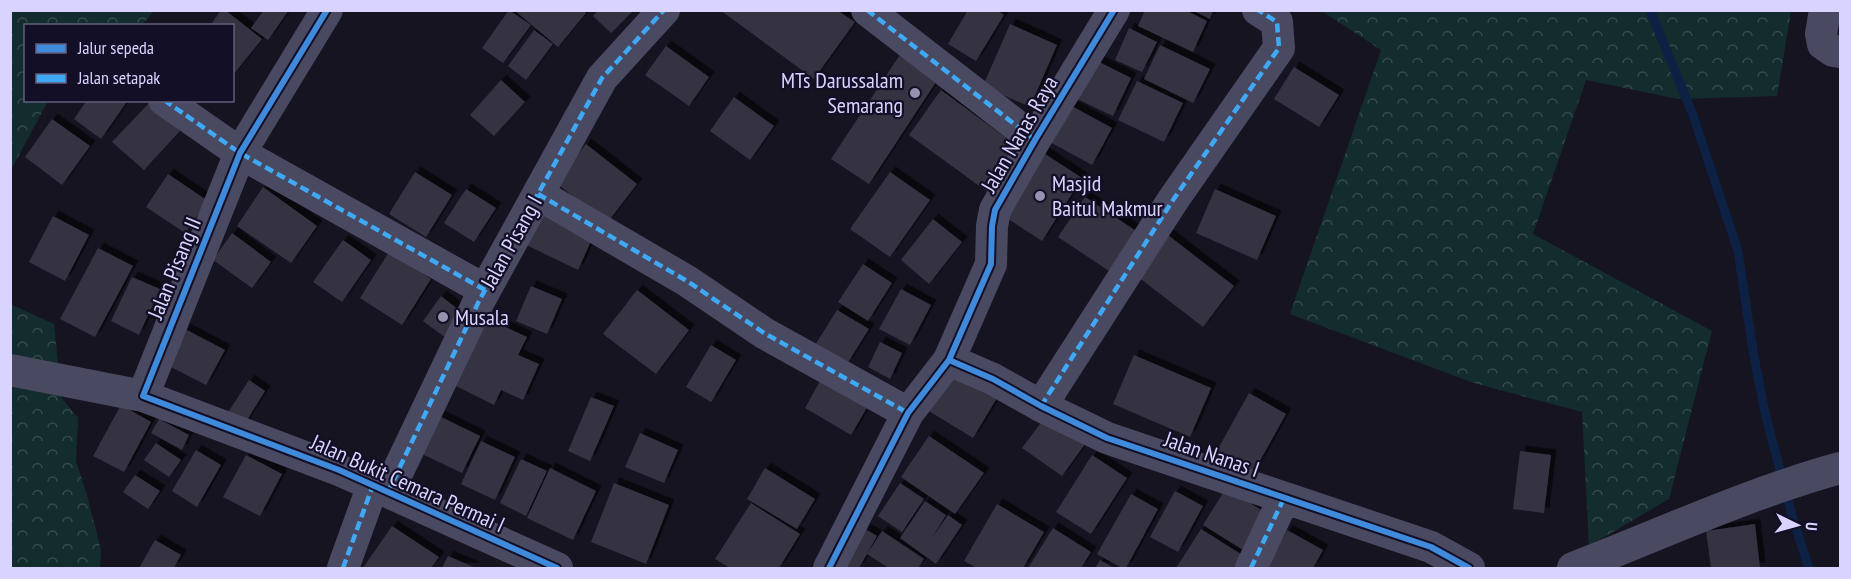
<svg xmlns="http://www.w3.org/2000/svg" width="1851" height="579" font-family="'PT Sans Narrow',sans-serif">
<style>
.forest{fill:url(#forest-crowns)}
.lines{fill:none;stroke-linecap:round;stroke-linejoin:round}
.stream{stroke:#0d2144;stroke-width:9}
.building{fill:#343243;filter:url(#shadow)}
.minor{stroke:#4a4962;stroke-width:32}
.quiet{stroke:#3fa9f5;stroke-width:4.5;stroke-dasharray:9 4.5;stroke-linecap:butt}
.cycleway-casing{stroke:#130f26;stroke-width:10}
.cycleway{stroke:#408adc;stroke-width:6}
.poi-dot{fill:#9591b1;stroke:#130f26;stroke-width:2}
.labels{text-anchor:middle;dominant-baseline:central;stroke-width:4.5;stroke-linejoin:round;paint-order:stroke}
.poi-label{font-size:22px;fill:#d9d4ff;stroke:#130f26;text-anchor:start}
.street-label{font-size:22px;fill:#d9d4ff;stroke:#130f26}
</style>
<defs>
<pattern id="forest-crowns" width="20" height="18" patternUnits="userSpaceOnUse" patternTransform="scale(1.5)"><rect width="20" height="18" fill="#132c2d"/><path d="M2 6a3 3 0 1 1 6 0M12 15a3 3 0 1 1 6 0" fill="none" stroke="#354a4c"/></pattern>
<filter id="shadow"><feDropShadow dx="5.5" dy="-5.5" stdDeviation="0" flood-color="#0009"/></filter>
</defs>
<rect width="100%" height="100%" fill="#161421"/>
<!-- forest -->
<path class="forest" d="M11,10L154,11L142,25L97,26L90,23L89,26H26V100L48,101L11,170Z
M1322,11H1791L1777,96L1678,99L1586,80L1533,234L1712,331L1669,499L1589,546L1582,412L1474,383L1290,314L1381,50Z
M10,304L54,324L58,364L57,392L78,418L76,461L87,495L101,550L100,568H11Z"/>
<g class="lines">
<!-- stream -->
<path class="stream" d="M1650,10L1693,115L1738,251L1753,351L1765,413L1793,519L1809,568"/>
</g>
<!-- building -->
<path class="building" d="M221,10H225L262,39L232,76V26H210Z
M264,10H289L268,40L251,28Z
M509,10L531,25L503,63L482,48Z
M514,10H583L586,13L558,47Z
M598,10H634L611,33L593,16Z
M720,10H837L855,22L814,79Z
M968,10H997L1004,15L976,61L948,44Z
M1145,10H1185L1207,21L1193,52L1138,26Z
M1192,10H1213L1210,19Z
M1010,24L1057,45L1030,107L983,86Z
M1129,28L1157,42L1142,72L1115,60Z
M534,30L553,44L526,80L508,66Z
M1160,45L1210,69L1193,103L1144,79Z
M666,46L709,77L689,106L645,75Z
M901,53L938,79L869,184L831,159Z
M1093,59L1131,78L1113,116L1075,98Z
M1294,67L1339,95L1319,127L1274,99Z
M501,80L525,102L494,136L470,115Z
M1137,81L1183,103L1164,142L1118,120Z
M941,90L1021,149L989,193L909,135Z
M734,97L774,126L750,160L710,131Z
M87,100H128L101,139L74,119Z
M150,102L180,131L144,170L112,142Z
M1068,104L1112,128L1092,165L1048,141Z
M52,119L90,146L62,185L25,157Z
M586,144L637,184L607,223L555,182Z
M1039,150L1082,178L1042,241L999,213Z
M415,172L452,195L426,237L389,214Z
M890,172L930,200L890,257L850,229Z
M168,174L208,201L185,233L146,207Z
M263,187L317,226L291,263L237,226Z
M466,189L496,208L474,242L444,223Z
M1215,189L1276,216L1257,260L1196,233Z
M1085,197L1136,231L1109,271L1058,237Z
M537,202L596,230L578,270L518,241Z
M53,216L89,235L65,281L29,262Z
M933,219L962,242L929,284L901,260Z
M1164,232L1234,286L1203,327L1133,273Z
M232,233L271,262L252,288L213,260Z
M343,240L371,260L342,302L313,282Z
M98,248L133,266L95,337L60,319Z
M389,252L431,279L402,325L360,298Z
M863,264L892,283L868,321L838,302Z
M132,277L160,289L139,335L111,321Z
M531,286L562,299L547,334L516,321Z
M901,289L931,305L910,345L879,329Z
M637,290L689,330L656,374L603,334Z
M441,296L464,314L446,338L423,321Z
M837,310L869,329L847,364L815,345Z
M484,317L527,337L518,355L539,364L523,400L501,390L494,405L452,384Z
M185,329L225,350L206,385L167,365Z
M880,342L902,353L890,379L868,367Z
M711,345L736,360L711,402L686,387Z
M1134,355L1211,388L1190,437L1113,404Z
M948,368L997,398L973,438L924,408Z
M825,372L872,399L851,435L805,408Z
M249,380L265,391L244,425L227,414Z
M1249,393L1286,414L1251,477L1214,456Z
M591,397L614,406L590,461L568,451Z
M121,405L151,422L124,472L93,456Z
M439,416L480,436L462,473L422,454Z
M1046,416L1085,444L1062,476L1022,448Z
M159,419L189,435L182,450L151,433Z
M640,433L678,450L664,483L625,467Z
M929,436L984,473L955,514L901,477Z
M481,441L515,457L495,500L461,484Z
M156,443L181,460L169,477L144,460Z
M196,450L221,465L197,507L172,491Z
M1520,451L1551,455L1544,513L1513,509Z
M246,455L282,474L260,516L223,497Z
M1092,455L1127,478L1091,534L1056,512Z
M521,459L547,471L526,516L500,503Z
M550,468L596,491L573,540L527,518Z
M765,468L815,499L797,529L747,499Z
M135,475L160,491L148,509L123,492Z
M614,483L669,505L646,564L591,542Z
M900,483L924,499L902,532L878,516Z
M1226,488L1271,516L1248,553L1203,525Z
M1175,491L1203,506L1178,552L1150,537Z
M1131,494L1158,509L1126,568H1122L1097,554Z
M925,501L946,515L932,538L948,515L962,525L936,564L900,538Z
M751,503L800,534L779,568H730L715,559Z
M997,504L1044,532L1023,568H977L964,561Z
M1755,524L1760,568H1711L1706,531Z
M392,526L439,557L431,568H363Z
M1053,528L1091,552L1081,568H1028Z
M865,529L877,536L859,568H845Z
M1201,529L1244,556L1236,568H1176Z
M1287,530L1323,550L1313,568H1267Z
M882,531L924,559L918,568H889L867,554Z
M155,540L181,555L174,568H139Z
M448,556L476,568H442Z
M1100,560L1114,568H1095Z"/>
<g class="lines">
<!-- minor -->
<path class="minor" d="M867,10L1035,140
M1825,10L1821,34L1823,44L1833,51L1840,52
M164,100L240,153L485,290
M538,194L687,281L764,333L908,413
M949,360L993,379L1041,406L1107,438L1431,547L1469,568
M10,370L143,396L339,470L557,568
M143,396L240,153L327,10
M1041,406L1173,200L1279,48L1277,22L1258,10
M388,492L479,301L602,78L664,10
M343,568L373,485
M829,568L908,413L949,360L991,264L992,226L995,210L1035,140L1114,10
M1251,568L1284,498
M1573,568C1661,534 1749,493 1840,468"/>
<!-- quiet -->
<path class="quiet" d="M867,10L1035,140
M164,100L240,153L485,290
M538,194L687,281L764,333L908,413L906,417
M1041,406L1173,200L1279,48L1277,22L1258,10
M388,492L479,301L602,78L664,10
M343,568L373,485
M1251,568L1284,498"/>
<!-- cycleway casing -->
<g class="cycleway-casing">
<path id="cycleway" d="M327,10L240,153L143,396L339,470L557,568
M949,360L993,379L1041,406L1107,438L1431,547L1469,568
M829,568L908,413L949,360L991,264L992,226L995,210L1035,140L1114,10"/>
</g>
<!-- cycleway -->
<use href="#cycleway" class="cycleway"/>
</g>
<!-- markers -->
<g class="poi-dot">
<circle cx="915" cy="93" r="6"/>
<circle cx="1040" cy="196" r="6"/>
<circle cx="443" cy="317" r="6"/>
</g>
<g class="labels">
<!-- poi labels -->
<g class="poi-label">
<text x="903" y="80" text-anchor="end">MTs Darussalam<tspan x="903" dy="25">Semarang</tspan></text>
<text x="1052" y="183">Masjid<tspan x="1052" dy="25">Baitul Makmur</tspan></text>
<text x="455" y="317">Musala</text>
</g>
<!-- street labels -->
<g class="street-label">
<text transform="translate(1019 134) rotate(-60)">Jalan Nanas Raya</text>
<text transform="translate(511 242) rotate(-61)">Jalan Pisang I</text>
<text transform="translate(174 268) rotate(-68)">Jalan Pisang II</text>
<text transform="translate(1212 454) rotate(19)">Jalan Nanas I</text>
<text transform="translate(408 483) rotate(24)">Jalan Bukit Cemara Permai I</text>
</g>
</g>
<!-- border -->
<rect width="1851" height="579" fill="none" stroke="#d9d4ff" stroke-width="24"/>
<!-- legend -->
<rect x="24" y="24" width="210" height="78" fill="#130f26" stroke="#625e7d" stroke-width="1.5"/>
<rect x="36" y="44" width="30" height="9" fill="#408adc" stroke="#625e7d" stroke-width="1.5"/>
<text x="78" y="54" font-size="18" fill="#d9d4ff">Jalur sepeda</text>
<rect x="36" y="74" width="30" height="9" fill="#3fa9f5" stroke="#625e7d" stroke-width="1.5"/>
<text x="78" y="84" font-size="18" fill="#d9d4ff">Jalan setapak</text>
<!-- north arrow -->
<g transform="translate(1797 525) rotate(95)" stroke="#130f26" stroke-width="4.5" paint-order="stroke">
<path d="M0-4.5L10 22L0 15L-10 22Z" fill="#d9d4ff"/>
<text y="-9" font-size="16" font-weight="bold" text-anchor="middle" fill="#d9d4ff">U</text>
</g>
</svg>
